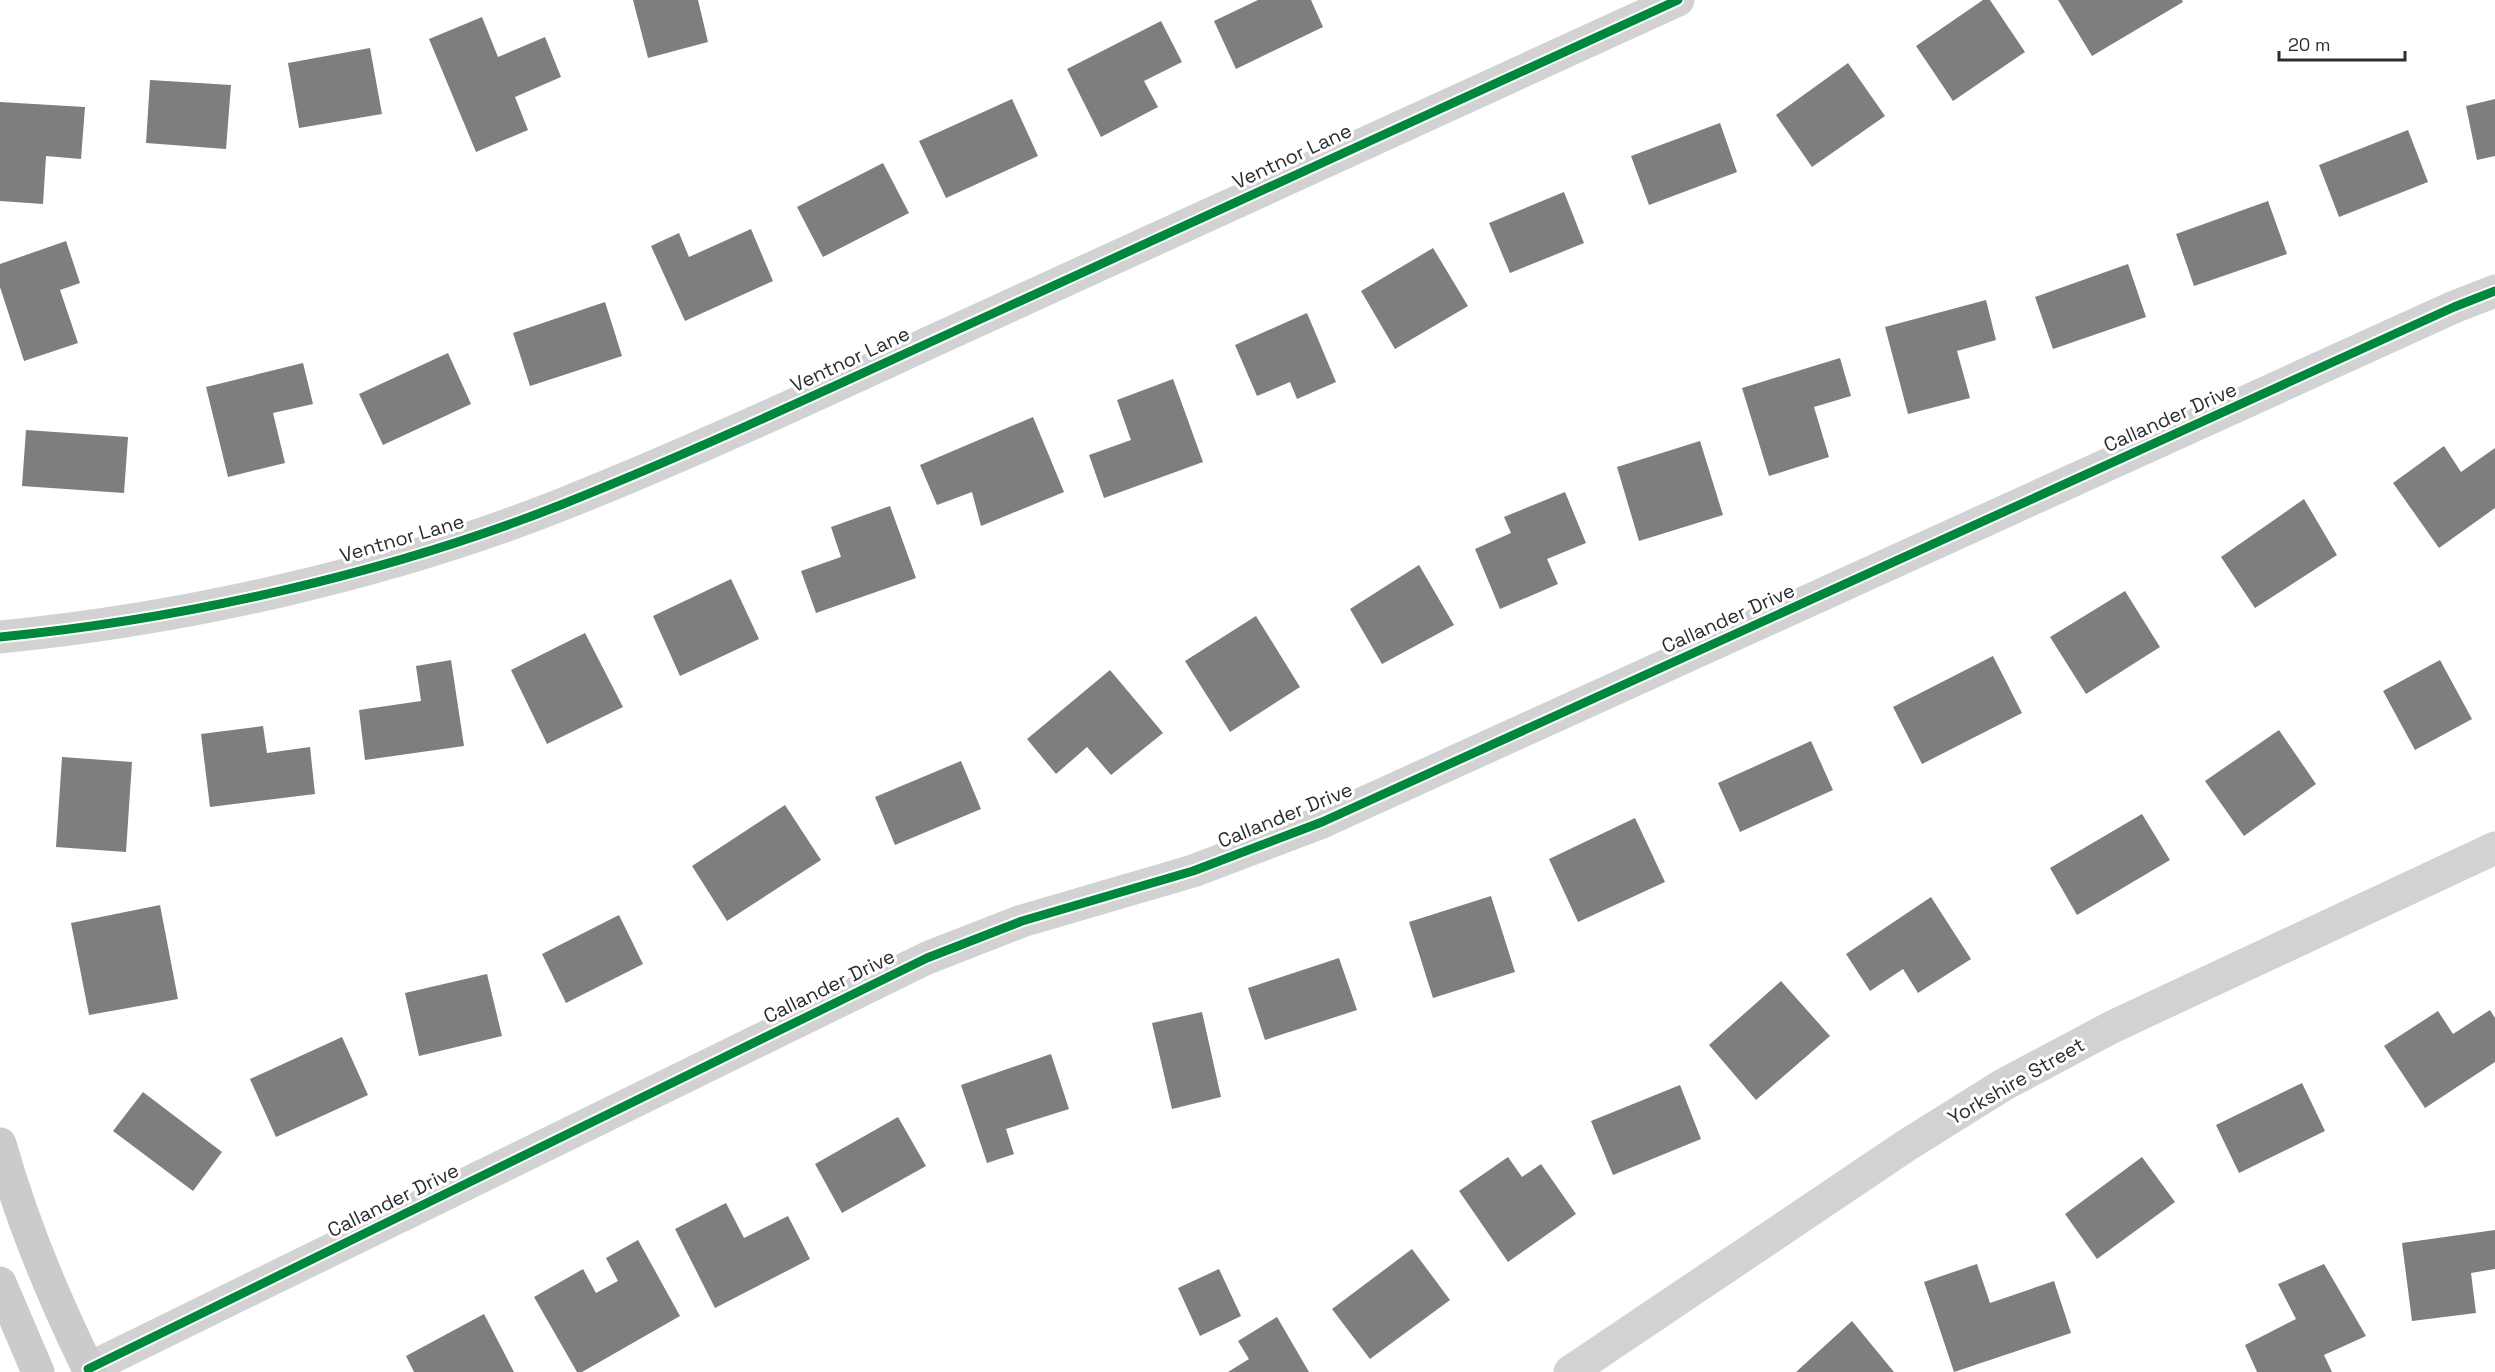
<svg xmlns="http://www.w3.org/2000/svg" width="2495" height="1372" font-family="'Space Grotesk',sans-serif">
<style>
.building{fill:#7e7e7e}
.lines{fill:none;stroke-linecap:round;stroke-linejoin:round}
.street{stroke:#d2d2d2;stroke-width:33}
.secondary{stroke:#cbcbcb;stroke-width:33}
.cycleway-casing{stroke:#fff;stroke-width:13}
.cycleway{stroke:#00873e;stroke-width:9}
.labels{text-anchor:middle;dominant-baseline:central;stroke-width:6;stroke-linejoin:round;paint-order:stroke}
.street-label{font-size:20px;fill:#2d2d2d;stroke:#fff}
</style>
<rect width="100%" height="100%" fill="#fff"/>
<!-- building -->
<path class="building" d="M633,0H698L708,42L648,58Z
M1258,0H1311L1323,27L1236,69L1214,21Z
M1983,0H1990L2025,52L1953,101L1916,46Z
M2058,0H2182L2183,2L2092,56Z
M482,17L498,57L545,37L561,77L515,97L528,130L476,152L429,39Z
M1161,21L1182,62L1144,81L1158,107L1101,137L1067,69Z
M370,48L382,114L299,128L288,63Z
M1848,63L1885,116L1812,167L1776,115Z
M150,80L231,85L226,149L146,143Z
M1012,99L1038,156L946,198L919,141Z
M2495,99V156L2477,160L2466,106Z
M0,102L85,107L81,159L46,156L43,204L0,201Z
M1720,123L1737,172L1649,205L1631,156Z
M2408,130L2428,182L2339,217L2319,165Z
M883,163L909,213L823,257L797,207Z
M1564,192L1584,243L1510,273L1489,223Z
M2268,201L2287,254L2194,286L2176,234Z
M751,229L773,281L685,321L651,246L679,233L689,257Z
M66,241L80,283L60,290L78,343L24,361L0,287V264Z
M1433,248L1468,306L1395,349L1361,291Z
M2128,264L2146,317L2053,349L2035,297Z
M1986,300L1996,340L1957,351L1970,398L1908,414L1885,327Z
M605,302L622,356L530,386L513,333Z
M1307,313L1336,382L1297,399L1290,382L1257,396L1235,345Z
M448,353L471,404L383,445L359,394Z
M1840,358L1851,396L1814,407L1829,457L1769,476L1742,388Z
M303,363L313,404L273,413L285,463L228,477L206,387Z
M1173,379L1203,462L1104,498L1089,455L1131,440L1117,400Z
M1033,417L1064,492L981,526L972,492L937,505L920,465Z
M26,430L128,437L124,493L22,486Z
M1700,441L1723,515L1639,541L1617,467Z
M2444,446L2461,472L2495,448V508L2439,548L2393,483Z
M1565,492L1586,543L1547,559L1558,584L1500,609L1475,549L1511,533L1504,517Z
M2304,499L2337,555L2255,608L2221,557Z
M890,506L916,578L816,613L801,571L841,557L831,527Z
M1419,565L1454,625L1382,664L1350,609Z
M731,579L759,639L680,676L653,616Z
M2125,591L2160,647L2086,694L2050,637Z
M1256,616L1300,687L1230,732L1185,661Z
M585,633L623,707L547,744L511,670Z
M1993,656L2022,713L1922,764L1893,707Z
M451,660L464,746L365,760L359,710L421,701L416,666Z
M2440,660L2472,719L2415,750L2383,691Z
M1110,670L1163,733L1111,775L1087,747L1056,774L1027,739Z
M263,726L267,753L310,747L315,794L210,807L201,734Z
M2279,730L2316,784L2244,836L2205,781Z
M1811,741L1833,790L1740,832L1718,783Z
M62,757L132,762L126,852L56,847Z
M961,761L981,809L895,845L875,797Z
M785,805L821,860L727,921L692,866Z
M2142,814L2170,860L2077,915L2050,868Z
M1635,818L1665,882L1578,922L1549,859Z
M1491,896L1515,972L1433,998L1409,922Z
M1931,897L1971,959L1918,993L1903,969L1870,991L1846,954Z
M160,905L178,999L89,1015L71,923Z
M619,915L643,964L566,1003L542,954Z
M1339,958L1357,1010L1265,1040L1248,988Z
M487,974L502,1036L419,1056L405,993Z
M1781,981L1830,1036L1756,1100L1709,1045Z
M2490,1010L2495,1018V1062L2425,1108L2384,1046L2438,1011L2453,1034Z
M1202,1012L1221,1097L1172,1109L1152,1023Z
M342,1037L368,1095L276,1137L250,1079Z
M1051,1054L1069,1109L1006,1129L1014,1154L987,1163L961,1085Z
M2302,1083L2325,1131L2239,1173L2216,1125Z
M1680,1085L1701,1139L1613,1175L1591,1121Z
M143,1092L222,1152L193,1191L113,1131Z
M898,1117L926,1166L842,1213L815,1164Z
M1508,1157L1522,1177L1541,1164L1576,1214L1508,1262L1459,1191Z
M2142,1157L2175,1202L2097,1259L2065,1214Z
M726,1203L744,1238L788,1216L810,1259L715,1308L675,1229Z
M2495,1230V1269L2471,1273L2476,1313L2412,1321L2402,1243Z
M638,1240L680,1316L582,1372H577L534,1297L583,1269L596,1293L618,1281L606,1258Z
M1412,1249L1450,1300L1370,1359L1332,1309Z
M1977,1264L1990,1303L2054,1281L2071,1333L1954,1372L1924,1282Z
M2324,1264L2366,1336L2324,1355L2332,1372H2257L2245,1345L2296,1319L2278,1284Z
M1219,1269L1241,1316L1200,1336L1178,1288Z
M484,1314L514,1372H414L406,1356Z
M1277,1317L1309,1372H1228L1249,1359L1238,1341Z
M1852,1321L1894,1372H1796Z"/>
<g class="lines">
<!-- street -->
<path class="street" d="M0,637C185,619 390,573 563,504C709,446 851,378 994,313C1222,209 1450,104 1678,0
M88,1369L927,958L1022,921L1193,871L1322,822L2454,307L2495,291
M1570,1372L1907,1145L2003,1085L2112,1027L2495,848"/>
<!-- secondary -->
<path class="secondary" d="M0,1144C22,1222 54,1299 90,1372
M0,1283L38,1372"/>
<!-- cycleway casing -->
<g class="cycleway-casing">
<path id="cycleway" d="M0,637C185,619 390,573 563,504C709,446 851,378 994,313C1222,209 1450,104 1678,0
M88,1369L927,958L1022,921L1193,871L1322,822L2454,307L2495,291"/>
</g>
<!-- cycleway -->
<use href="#cycleway" class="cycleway"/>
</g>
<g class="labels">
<!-- street labels -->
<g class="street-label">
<text transform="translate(1292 156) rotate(-25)">Ventnor Lane</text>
<text transform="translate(850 359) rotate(-25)">Ventnor Lane</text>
<text transform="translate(2170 417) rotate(-24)">Callander Drive</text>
<text transform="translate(402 538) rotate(-16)">Ventnor Lane</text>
<text transform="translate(1728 618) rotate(-24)">Callander Drive</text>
<text transform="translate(1285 815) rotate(-22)">Callander Drive</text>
<text transform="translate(829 986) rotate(-26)">Callander Drive</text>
<text transform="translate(2016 1081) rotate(-30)">Yorkshire Street</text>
<text transform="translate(393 1200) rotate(-26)">Callander Drive</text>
</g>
</g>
<!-- scale -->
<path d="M2279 51v9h126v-9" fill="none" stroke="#2d2d2d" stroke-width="3"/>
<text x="2288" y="51" font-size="18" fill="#2d2d2d" stroke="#ffffff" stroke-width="4.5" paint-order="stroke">20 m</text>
</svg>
